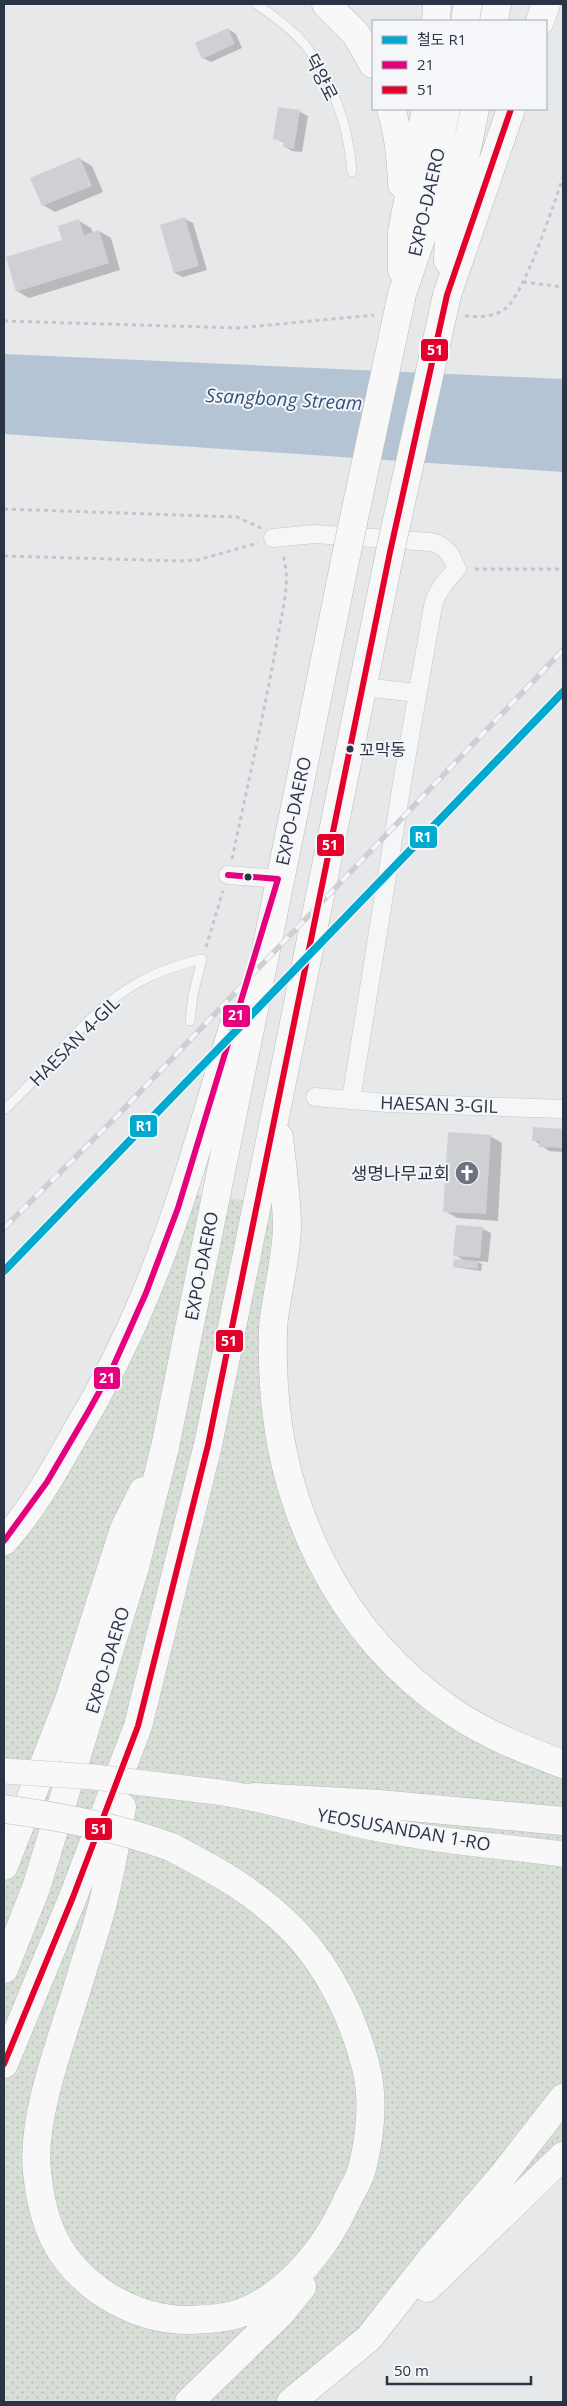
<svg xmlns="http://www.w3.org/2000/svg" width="567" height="2406" font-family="'Open Sans','Noto Sans KR',sans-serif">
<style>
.grass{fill:url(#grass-dots)}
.water{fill:#b4c4d5}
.shadow{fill:#0003}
.building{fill:#ced0d3}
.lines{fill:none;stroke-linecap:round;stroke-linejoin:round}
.lane-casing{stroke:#c4c6c8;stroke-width:10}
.street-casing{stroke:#c4c6c8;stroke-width:19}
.secondary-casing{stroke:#c4c6c8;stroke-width:26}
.highway-casing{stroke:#b8bbbf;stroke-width:29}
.path{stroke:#c5c6ca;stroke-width:3;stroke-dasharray:4 4;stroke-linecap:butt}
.lane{stroke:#f5f6f7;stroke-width:9}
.street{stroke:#f5f6f7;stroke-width:18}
.secondary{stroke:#f8f8f8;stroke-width:25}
.highway{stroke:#f8f8f8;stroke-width:28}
.rail-casing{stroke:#cecfd2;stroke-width:5.5}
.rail{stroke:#f4f6f9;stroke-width:4;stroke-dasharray:11;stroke-linecap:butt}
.secondary-bridge-casing{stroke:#c4c6c8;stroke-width:26;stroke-linecap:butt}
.highway-bridge-casing{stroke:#b8bbbf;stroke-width:29;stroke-linecap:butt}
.secondary-bridge{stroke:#f8f8f8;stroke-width:25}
.highway-bridge{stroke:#f8f8f8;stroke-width:28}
.bus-1-casing{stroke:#f4f6f9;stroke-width:10}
.bus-2-casing{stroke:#f4f6f9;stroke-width:10}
.bus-1{stroke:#e5007d;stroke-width:6}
.bus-2{stroke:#e4002b;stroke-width:6}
.rail-1-casing{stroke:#f4f6f9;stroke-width:11}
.rail-1{stroke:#00a9ce;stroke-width:8}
.bus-dot{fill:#2b3445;stroke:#f4f6f9;stroke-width:2}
.labels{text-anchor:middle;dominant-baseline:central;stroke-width:4;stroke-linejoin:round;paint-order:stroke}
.bus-label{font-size:17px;fill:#2b3445;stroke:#f4f6f9;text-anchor:start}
.street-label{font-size:18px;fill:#2b3445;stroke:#f4f6f9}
.poi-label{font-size:18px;fill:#2b3445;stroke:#f4f6f9;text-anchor:end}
.water-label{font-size:19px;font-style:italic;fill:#34527a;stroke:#f4f6f9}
.line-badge{stroke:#f4f6f9;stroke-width:2}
.badge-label{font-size:14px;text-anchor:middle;font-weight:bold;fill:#fff}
</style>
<defs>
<pattern id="grass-dots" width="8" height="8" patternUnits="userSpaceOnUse" patternTransform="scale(1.25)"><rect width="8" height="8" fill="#d6ded6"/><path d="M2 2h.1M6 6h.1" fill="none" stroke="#b8bfb9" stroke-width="1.8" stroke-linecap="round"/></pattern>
</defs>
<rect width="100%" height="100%" fill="#e6e8ea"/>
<!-- grass -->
<path class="grass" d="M183,1192L286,1206L274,1320L291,1481L398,1667L563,1764V2156L291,2402H4V1866L38,1773L4,1772V1541L29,1508Z"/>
<!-- water -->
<path class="water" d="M4,354L563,379V472L4,434Z"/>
<!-- shadow -->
<path class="shadow" d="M228,29L236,34L242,48L211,62L203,58Z
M300,112L308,116L302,152L292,151L284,146L285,143L274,138Z
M80,159L92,166L103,192L55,212L43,205Z
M185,219L193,223L207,270L183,277L175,273Z
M79,221L91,228L93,233L99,231L111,238L120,270L29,298L17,291L64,241Z
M535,1128L563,1130V1152L549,1151L534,1140Z
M490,1136L502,1143L498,1221L457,1218L445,1211Z
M483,1229L491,1233L488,1262L476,1261L482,1264L481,1271L454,1267L465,1261L455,1255Z"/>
<!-- building -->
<path class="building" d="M228,28L235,44L202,59L195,43Z
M278,107L300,110L294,149L283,147L284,141L273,139Z
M80,157L92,186L42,206L30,178Z
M185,217L199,266L174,273L160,225Z
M79,219L84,235L99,230L109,263L16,292L6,257L62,240L58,226Z
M533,1127L563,1129V1148L539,1147L540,1141H532Z
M448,1132L491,1135L486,1214L443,1212Z
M456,1225L483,1227L480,1258L453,1256Z
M454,1259L478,1261V1269L453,1267Z"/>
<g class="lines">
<!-- lane casing -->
<g class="lane-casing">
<path id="lane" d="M256,4C274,16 293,30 306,46C333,80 349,129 352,172
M4,1110C50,1069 85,1011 141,981C160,971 181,964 202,959L193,995L190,1021"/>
</g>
<!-- street casing -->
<g class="street-casing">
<path id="street" d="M273,538L315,534L431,542C446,545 452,556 457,569C446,581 437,590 433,606L403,777L351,1100
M363,687L417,693
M228,875L278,879
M315,1097L387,1103L563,1109"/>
</g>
<!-- secondary casing -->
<g class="secondary-casing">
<path id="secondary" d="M217,1792C270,1799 321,1817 374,1828C436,1841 500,1846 563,1854"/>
</g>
<!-- highway casing -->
<g class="highway-casing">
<path id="highway" d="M326,4L356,34L373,64
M436,21L437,4
M465,21L468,4
M494,21L497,4
M540,21L546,4
M391,109C399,133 401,158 402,184
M448,261L449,236L475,109
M402,270V232L426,109
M402,294L422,235L446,109
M447,295L511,109
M279,1137C282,1167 287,1197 287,1228C286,1258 278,1288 274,1318C272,1333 273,1349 273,1364C276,1503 337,1633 453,1712C487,1735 525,1750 563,1764
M4,1541C32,1510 54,1471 75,1434C102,1389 126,1342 146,1293C182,1206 206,1116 233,1027
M254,1797L379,1804L563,1821
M122,1807C117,1836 112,1865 105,1894C99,1923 88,1951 80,1979C64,2034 31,2115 37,2171C42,2224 58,2263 104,2294C129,2310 158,2320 188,2320C209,2319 231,2319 250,2309C293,2289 327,2245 346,2203C351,2192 359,2180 362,2169C370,2137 374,2099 366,2067C354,2020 330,1969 296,1933C259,1894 219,1872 171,1847
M4,1866L69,1700L124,1529L143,1491
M4,1969L36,1888L135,1567L165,1447L347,551
M4,2064L73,1897L138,1726L208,1445L390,552
M427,2288L563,2156
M189,2402L281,2313L302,2287
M291,2402L369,2338L430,2260L499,2180L563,2098"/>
</g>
<!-- path -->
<path class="path" d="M523,282L563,287
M465,316C478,317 494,318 506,308C525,292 554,204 563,177
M4,321L238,328L374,315
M4,509L237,517L261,528
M4,556L181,561L198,560L258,543
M475,569H563
M232,859C247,788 263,718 276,647C280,618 293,581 282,553
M206,947L223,891"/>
<!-- lane -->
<use href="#lane" class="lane"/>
<!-- street -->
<use href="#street" class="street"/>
<!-- secondary -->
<use href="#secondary" class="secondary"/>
<!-- highway -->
<use href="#highway" class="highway"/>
<!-- rail casing -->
<g class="rail-casing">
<path id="rail" d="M4,1228L118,1115L563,650
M4,1271L563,692"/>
</g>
<!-- rail -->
<use href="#rail" class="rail"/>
<!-- secondary-bridge casing -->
<g class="secondary-bridge-casing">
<path id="secondary-bridge" d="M4,1771L94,1777L217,1792"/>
</g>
<!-- highway-bridge casing -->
<g class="highway-bridge-casing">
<path id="highway-bridge" d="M347,551L402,294
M390,552L447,295
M4,1809C63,1817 115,1827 171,1847"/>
</g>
<!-- secondary-bridge -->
<use href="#secondary-bridge" class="secondary-bridge"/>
<!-- highway-bridge -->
<use href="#highway-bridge" class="highway-bridge"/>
<!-- bus-1 casing -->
<g class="bus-1-casing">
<path id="bus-1" d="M4,1541L47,1482L88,1412L112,1369L146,1293L178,1208L278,879L228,875"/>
</g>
<!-- bus-2 casing -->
<g class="bus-2-casing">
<path id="bus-2" d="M4,2064L73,1897L138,1726L208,1445L390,552L447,295L511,109"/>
</g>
<!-- bus-1 -->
<use href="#bus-1" class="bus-1"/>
<!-- bus-2 -->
<use href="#bus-2" class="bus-2"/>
<!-- rail-1 casing -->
<g class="rail-1-casing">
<path id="rail-1" d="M4,1271L563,692"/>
</g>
<!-- rail-1 -->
<use href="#rail-1" class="rail-1"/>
</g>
<!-- icons -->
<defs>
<g id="church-disc" transform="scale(1.25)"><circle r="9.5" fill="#6c737f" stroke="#f4f6f9"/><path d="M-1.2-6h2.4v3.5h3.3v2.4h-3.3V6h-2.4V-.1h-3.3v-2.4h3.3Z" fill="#fff"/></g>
</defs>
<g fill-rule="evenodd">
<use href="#church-disc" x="467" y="1173"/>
</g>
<!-- markers -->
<g class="bus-dot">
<circle cx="350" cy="749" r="4.5"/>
<circle cx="248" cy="877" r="4.5"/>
</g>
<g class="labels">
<!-- bus labels -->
<g class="bus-label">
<text x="359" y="749">꼬막동</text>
</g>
<!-- street labels -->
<g class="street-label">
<text transform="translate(322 77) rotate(63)">덕양로</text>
<text transform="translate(426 202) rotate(-77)">EXPO-DAERO</text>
<text transform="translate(293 811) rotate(-78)">EXPO-DAERO</text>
<text transform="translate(74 1041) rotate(-45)">HAESAN 4-GIL</text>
<text transform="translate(439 1104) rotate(2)">HAESAN 3-GIL</text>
<text transform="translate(201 1266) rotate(-79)">EXPO-DAERO</text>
<text transform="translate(107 1660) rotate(-73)">EXPO-DAERO</text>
<text transform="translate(404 1829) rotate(10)">YEOSUSANDAN 1-RO</text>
</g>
<!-- poi labels -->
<g class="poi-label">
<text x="450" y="1173">생명나무교회</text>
</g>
<!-- water labels -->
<g class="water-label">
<text transform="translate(284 399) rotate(3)">Ssangbong Stream</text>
</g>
</g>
<g class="line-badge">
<rect x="420" y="338" width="29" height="24" rx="5" fill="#e4002b"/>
<rect x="409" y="825" width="29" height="24" rx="5" fill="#00a9ce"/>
<rect x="316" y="833" width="29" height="24" rx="5" fill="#e4002b"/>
<rect x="222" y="1004" width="29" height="24" rx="5" fill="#e5007d"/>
<rect x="129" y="1114" width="29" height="24" rx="5" fill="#00a9ce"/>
<rect x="215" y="1329" width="29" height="24" rx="5" fill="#e4002b"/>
<rect x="93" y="1366" width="28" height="24" rx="5" fill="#e5007d"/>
<rect x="84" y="1817" width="29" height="24" rx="5" fill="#e4002b"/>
</g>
<g class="badge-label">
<text x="435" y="355">51</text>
<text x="423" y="842">R1</text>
<text x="330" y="850">51</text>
<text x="236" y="1020">21</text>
<text x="144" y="1131">R1</text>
<text x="229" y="1346">51</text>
<text x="107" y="1383">21</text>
<text x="99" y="1834">51</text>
</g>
<!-- border -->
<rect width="567" height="2406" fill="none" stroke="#2b3445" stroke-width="10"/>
<!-- legend -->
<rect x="372" y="20" width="175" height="90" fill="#f4f6f9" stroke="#a4a8b1"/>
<rect x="382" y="36" width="25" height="8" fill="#00a9ce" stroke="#a4a8b1"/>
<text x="417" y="45" font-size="15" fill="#2b3445">철도 R1</text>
<rect x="382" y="61" width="25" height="8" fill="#e5007d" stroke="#a4a8b1"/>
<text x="417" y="70" font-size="15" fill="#2b3445">21</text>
<rect x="382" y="86" width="25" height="8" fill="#e4002b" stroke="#a4a8b1"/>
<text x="417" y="95" font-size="15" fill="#2b3445">51</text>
<!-- scale -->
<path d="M387 2376v8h144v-8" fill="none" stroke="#2b3445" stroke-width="2.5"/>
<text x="394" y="2376" font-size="15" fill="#2b3445" stroke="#f4f6f9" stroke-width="4" paint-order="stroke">50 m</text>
</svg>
